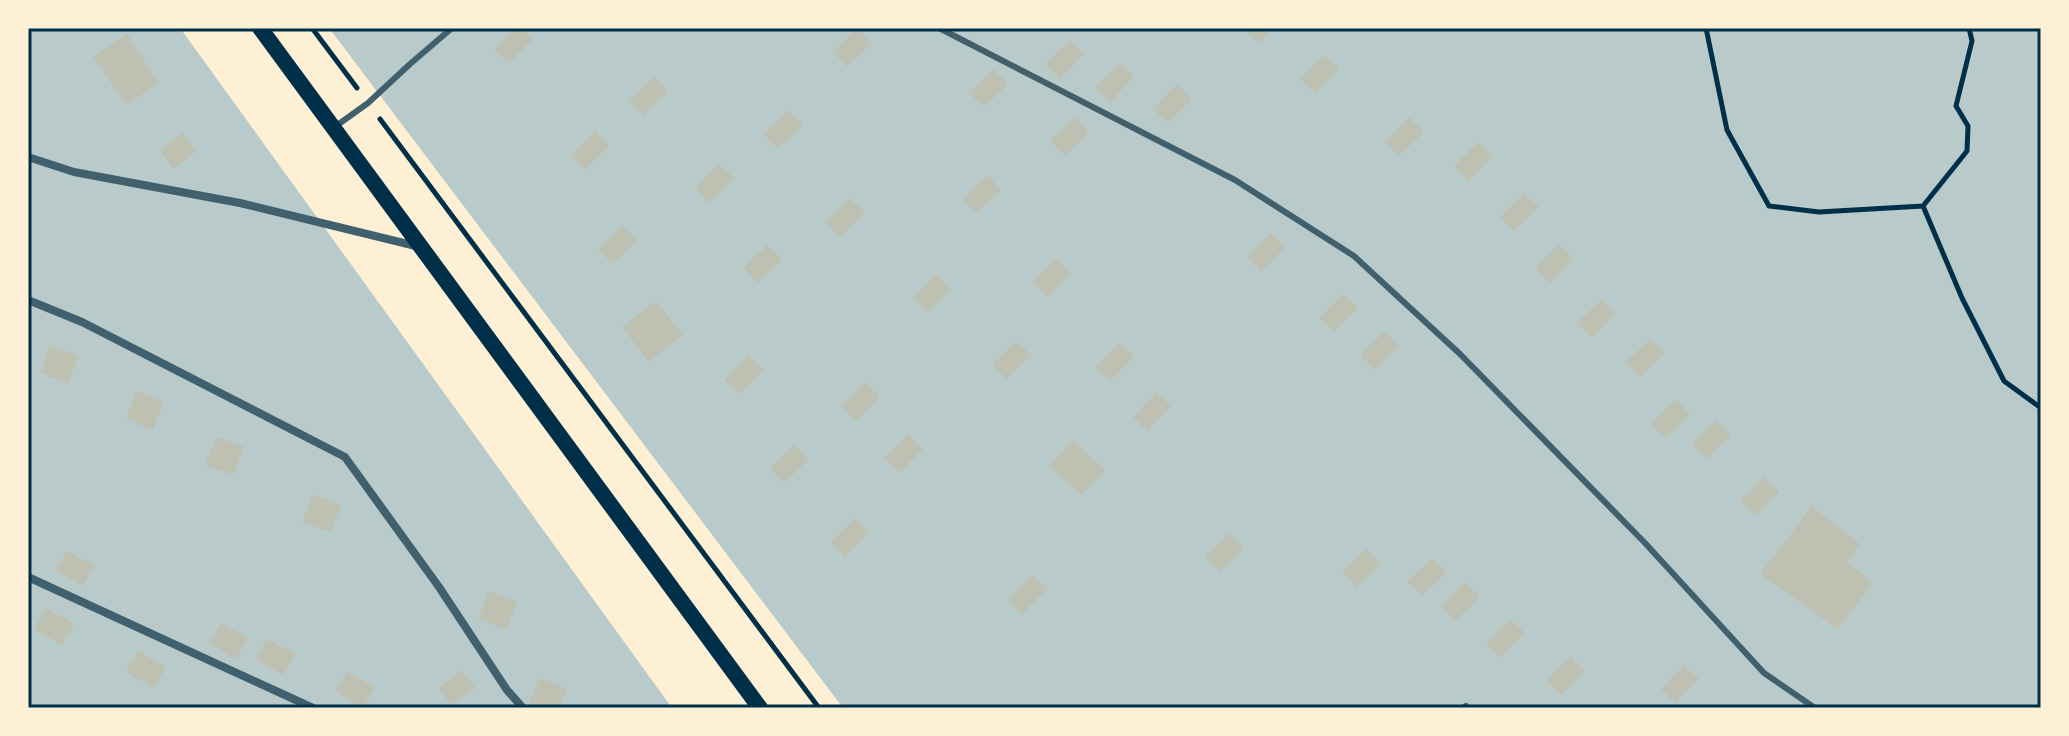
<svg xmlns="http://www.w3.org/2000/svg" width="2069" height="736" font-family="Manrope,sans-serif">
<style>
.green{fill:#b9caca}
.building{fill:#bec0b2}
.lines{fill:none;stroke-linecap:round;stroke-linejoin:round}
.path{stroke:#003049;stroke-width:5}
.service{stroke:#3f606c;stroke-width:6}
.minor{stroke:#3f606c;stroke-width:8}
.secondary{stroke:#003049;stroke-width:16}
.neatline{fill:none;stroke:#003049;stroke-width:3}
</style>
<rect width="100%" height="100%" fill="#fdf0d5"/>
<!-- green -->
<path class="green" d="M28,28H180L672,708H28Z
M329,28H2041V708H843Z"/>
<!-- building -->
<path class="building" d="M515,28H522L533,39L509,63L494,49Z
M857,28L872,43L847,67L833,52Z
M1242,28H1274L1259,44Z
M127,34L159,83L126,105L93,56Z
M1070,40L1084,54L1060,79L1045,64Z
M1325,55L1339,69L1315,93L1300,79Z
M1120,63L1134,77L1110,102L1095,87Z
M993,69L1008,84L984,107L969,93Z
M654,76L668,91L644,115L629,101Z
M1177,84L1192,99L1168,123L1153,109Z
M788,110L803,125L778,149L763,134Z
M1075,117L1089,132L1065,156L1050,141Z
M1409,117L1424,132L1399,156L1385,142Z
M595,131L609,146L585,170L571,155Z
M183,133L197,151L173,169L160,150Z
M1478,142L1493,156L1469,181L1454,166Z
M719,164L734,178L709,203L695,188Z
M987,175L1001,190L977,213L962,199Z
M1524,193L1539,207L1514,231L1500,217Z
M850,198L865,213L840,237L826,222Z
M622,226L637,240L613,264L598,250Z
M1271,233L1285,247L1261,272L1247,257Z
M1559,244L1573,259L1550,283L1535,268Z
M767,245L782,259L758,283L743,268Z
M1056,258L1071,273L1047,297L1032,282Z
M937,274L951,289L927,312L912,298Z
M1343,294L1358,308L1334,332L1319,318Z
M1602,299L1616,313L1592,338L1577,323Z
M656,301L683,335L649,362L622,327Z
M1385,331L1399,346L1375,370L1360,355Z
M1650,339L1665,353L1641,377L1626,362Z
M1016,341L1031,355L1007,379L992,365Z
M1119,343L1134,357L1110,381L1095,367Z
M50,345L78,356L68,384L40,373Z
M749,355L764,370L739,394L725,380Z
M865,382L880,397L856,421L841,406Z
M136,391L164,402L153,430L126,419Z
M1157,392L1171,407L1147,431L1133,417Z
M1675,399L1690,414L1665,438L1651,424Z
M1716,420L1731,435L1707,459L1692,444Z
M908,434L923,449L899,473L884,458Z
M216,437L244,447L233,475L205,465Z
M1073,440L1105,470L1081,495L1049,465Z
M794,444L809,459L784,483L770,468Z
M1764,477L1779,492L1755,516L1740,501Z
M313,494L341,505L330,532L302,522Z
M1812,506L1860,544L1847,562L1873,583L1838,629L1760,574Z
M855,518L869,533L845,557L831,542Z
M1229,533L1244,548L1220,572L1205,557Z
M1366,548L1381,563L1356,587L1342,572Z
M67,551L95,565L83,586L55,570Z
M1432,558L1447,572L1422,596L1407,582Z
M1032,575L1047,589L1022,614L1008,599Z
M1465,582L1480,597L1455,621L1441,606Z
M489,591L517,602L506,630L478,619Z
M46,608L74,624L62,645L34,629Z
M1510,619L1525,633L1500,658L1486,643Z
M221,623L248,638L236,659L209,643Z
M267,639L295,654L283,675L255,659Z
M138,651L166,667L153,688L126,672Z
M1571,656L1585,671L1561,695L1546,681Z
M1684,665L1699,679L1675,703L1661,689Z
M462,670L475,688L452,705L438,688Z
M347,672L375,687L363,708L335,691Z
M539,678L567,689L559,708H534L528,706Z"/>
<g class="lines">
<!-- path -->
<path class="path" d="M312,28L357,88
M1706,28L1727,130L1769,206L1819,212L1923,206L1962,298L2004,381L2041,408
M380,119L819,708
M1923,206L1967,151L1968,126L1956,106L1972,41L1969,28"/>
<!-- service -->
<path class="service" d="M939,28L1235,180L1354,256L1460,354L1645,543L1764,673L1815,708
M336,126L368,103L410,64L452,28
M1462,708L1466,706
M2028,708H2029"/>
<!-- minor -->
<path class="minor" d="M28,157L74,172L240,203L420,247
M28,300L82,322L345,457L439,587L507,690L523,708
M28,577L313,708"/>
<!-- secondary -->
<path class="secondary" d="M260,28L760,708"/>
</g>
<!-- border -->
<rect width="2069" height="736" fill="none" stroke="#fdf0d5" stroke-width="60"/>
<rect x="30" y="30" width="2009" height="676" class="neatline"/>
</svg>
